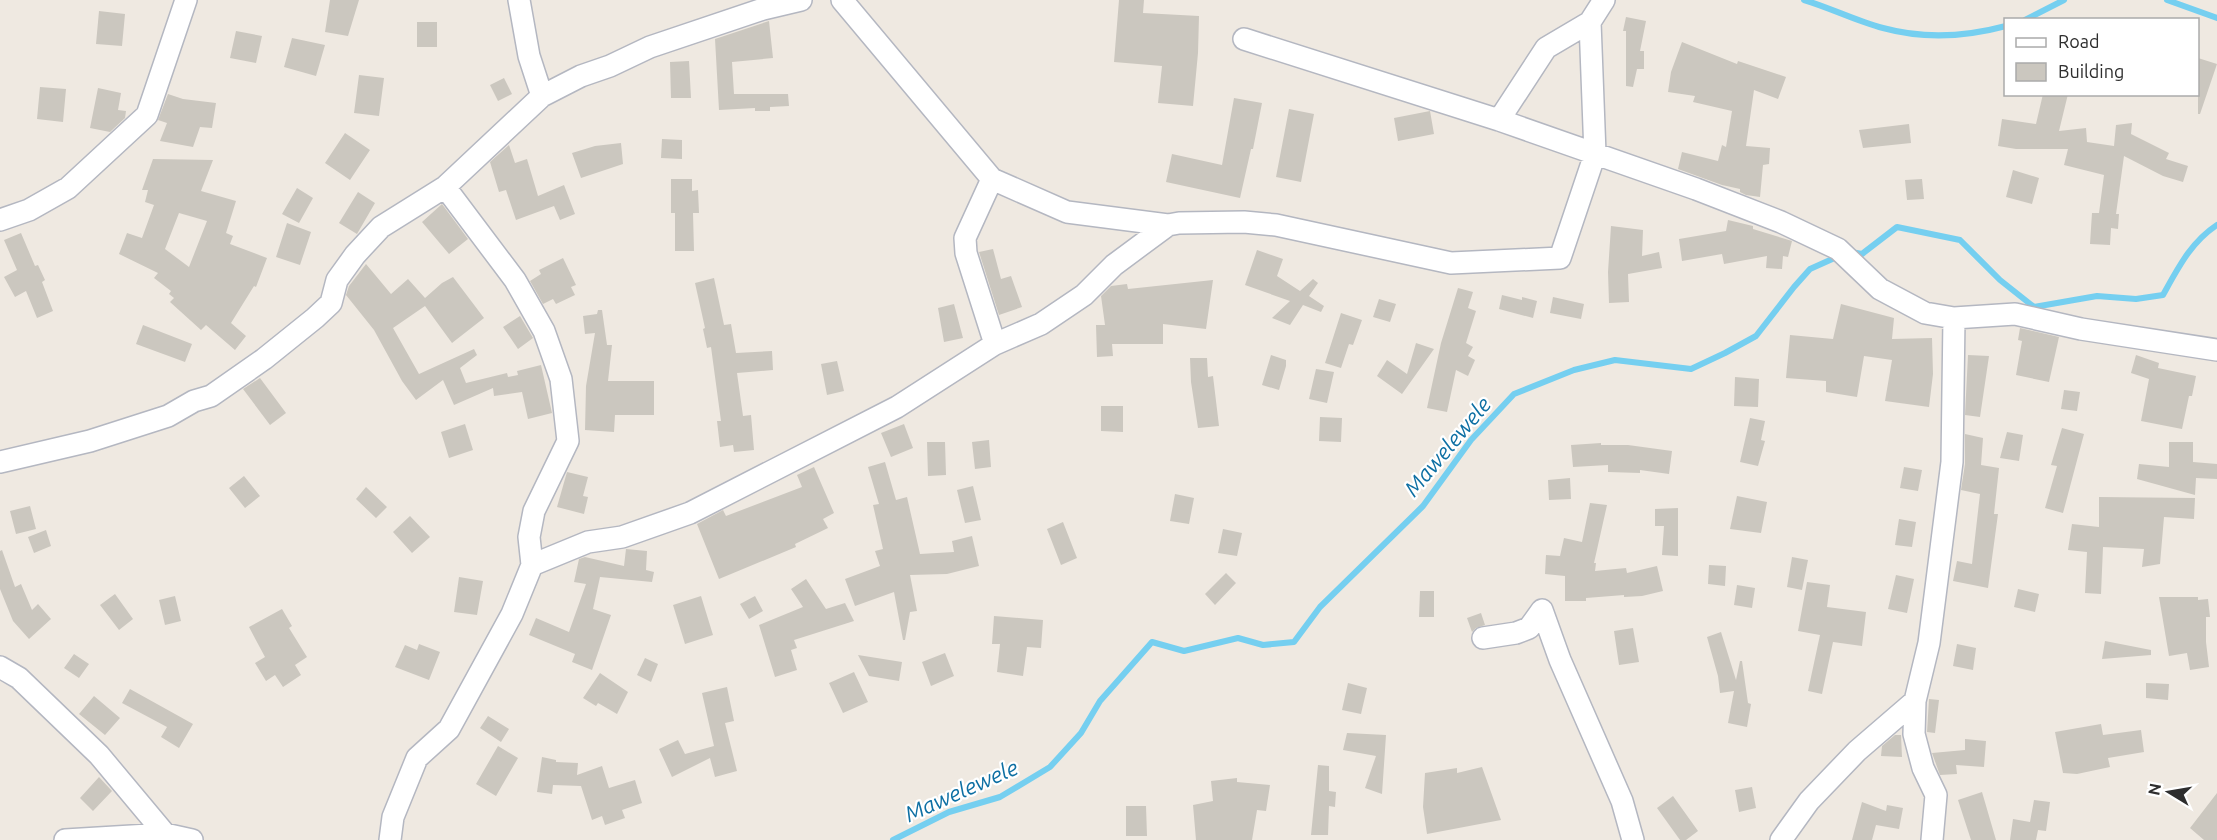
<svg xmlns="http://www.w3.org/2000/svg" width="2217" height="840" font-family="Ubuntu,sans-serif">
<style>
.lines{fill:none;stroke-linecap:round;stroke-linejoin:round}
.stream{stroke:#75cff0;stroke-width:6}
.building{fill:#cbc7bf;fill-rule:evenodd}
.street-casing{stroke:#b4b7c1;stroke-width:24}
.street{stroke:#fff;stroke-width:21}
.labels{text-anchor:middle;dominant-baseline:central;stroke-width:4.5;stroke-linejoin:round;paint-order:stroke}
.water-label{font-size:22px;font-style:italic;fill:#0d6fa3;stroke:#fff}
</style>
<rect width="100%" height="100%" fill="#efe9e1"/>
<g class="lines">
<!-- stream -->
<path class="stream" d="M1804,0C1831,8 1856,21 1883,28C1923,39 1965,37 2006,26
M2167,0L2217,18
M2025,20L2064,0
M1851,252L1862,254L1897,227L1960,240L2000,280L2034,307L2097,296L2136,299L2163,295C2178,268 2191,242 2217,225
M893,840L949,812L1000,797L1050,767L1081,733L1100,701L1152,642L1184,651L1238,638L1263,645L1294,642L1320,607L1423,506L1471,440L1514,394L1574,370L1615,360L1691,369L1725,353L1756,336L1794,287L1810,269L1839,256"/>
</g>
<!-- building -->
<path class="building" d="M330,0H359L348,36L325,32Z
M1119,0H1144L1143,13L1199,16L1198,53L1193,106L1158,103L1162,66L1114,62Z
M99,11L125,14L122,46L96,44Z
M1626,17L1646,21L1640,51H1644V69H1637L1633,87L1626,86V31H1623Z
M769,21L773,58L732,62L734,94H788L789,106L770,107V111H755V108L719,110L715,39Z
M417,22H437V47H417Z
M236,31L262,36L256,63L230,58Z
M292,38L325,45L316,76L284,67Z
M1682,42L1737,64L1738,61L1786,77L1778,99L1754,90L1746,146L1770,148L1769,164L1763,165L1760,197L1746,195L1740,192V189L1722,185L1678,169L1682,152L1718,161L1722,145L1726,147L1732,111L1693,102L1695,96L1668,92L1671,72Z
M2198,58L2217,64L2200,114H2198Z
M689,61L691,98H671L670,62Z
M359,75L384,78L379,116L354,113Z
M504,78L512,94L498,101L490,85Z
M40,87L66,89L63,122L37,119Z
M98,88L121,93L118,110L126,111L125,118L110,132L90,128Z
M168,94L183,99L216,103L212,128L200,127L193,147L160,141L167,123L158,120Z
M2043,94H2068L2059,131L2086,128L2087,142L2114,146L2116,125L2132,123L2131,134L2169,153L2166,159L2188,166L2183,182L2163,176L2124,156L2116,214H2119L2118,229L2111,228L2110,245L2090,244L2092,213H2099L2104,175L2064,165L2068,149H2016L1998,146L2002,119L2036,124Z
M1234,98L1262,103L1253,149H1251L1240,198L1166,182L1172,154L1222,165Z
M1289,109L1314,114L1301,182L1276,177Z
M1430,111L1434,134L1398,141L1394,118Z
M1909,124L1911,143L1863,148L1859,130Z
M345,133L370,150L350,180L325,163Z
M662,139L682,140V159L661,158Z
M621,143L623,164L581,178L572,153L595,146Z
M509,145L515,163L527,159L538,196L564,185L575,214L560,220L554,206L516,220L506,190L499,192L490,162Z
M153,159L213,160L201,191L236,201L226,233L233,236L230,244L267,258L256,287L254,286L231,323L246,336L235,350L206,325L201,330L170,302L174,298L169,294L171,291L154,278L158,273L119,254L127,233L142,238L154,205L145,202L148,190H142ZM179,213L207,221L189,267L165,249Z
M2013,170L2039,178L2032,204L2006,197Z
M671,179H692V191L698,190L699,213H693L694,251H675V213H671Z
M1922,179L1924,199L1907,200L1905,180Z
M297,188L313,198L299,223L282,214Z
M358,192L375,203L357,234L339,223Z
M442,204L468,239L449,254L422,222Z
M1728,220L1753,226V229L1792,241L1788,257L1783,256L1782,269L1766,268L1767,256L1724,264L1722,254L1682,261L1679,239L1726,231Z
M287,223L311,232L300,265L276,257Z
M1611,226L1643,230L1642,256L1659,252L1662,268L1628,274L1629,302L1609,303L1608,272Z
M21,233L35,266L38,265L45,280L42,282L53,311L37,318L26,291L15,297L4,277L17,270L4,240Z
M993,249L1001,279L1011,276L1022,307L999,315L979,252Z
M1257,250L1283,259L1277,276L1300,291L1313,279L1318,283L1309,296L1324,306L1321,312L1303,305L1290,325L1272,318L1290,301L1245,285Z
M563,258L576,285L571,287L575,295L556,304L553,299L543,304L530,281L541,274L539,270Z
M366,264L391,294L408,279L425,298L442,283L453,277L484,318L452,343L425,306L393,328L419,374L474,349L477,355L460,368L466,383L507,373L508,377L518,375L517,371L541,365L552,413L528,419L522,392L494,396L493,388L454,405L443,380L416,400L402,381L374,330L346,295L349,286Z
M714,278L724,325L731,324L736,353L772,351L773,370L737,373L743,416L751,415L754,450L734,452L733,445L720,447L717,421H721L711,347L707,348L703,329L705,328L695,283Z
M1213,280L1206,329L1163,324V344H1112L1113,356L1097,357L1096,325H1105L1101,296L1111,286L1127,284L1128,289Z
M1458,288L1473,292L1468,308L1476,311L1466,343L1473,347L1468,356L1475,360L1468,376L1456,370L1447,412L1427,408L1441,343Z
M1502,295L1522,300V297L1537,301L1533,318L1499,309Z
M1553,297L1584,304L1581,319L1550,313Z
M1379,299L1396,304L1390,322L1373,317Z
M954,304L963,338L944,342L938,308Z
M1841,304L1894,318L1892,339L1932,338L1933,374L1929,407L1885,401L1892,360L1864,356L1857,397L1826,392V381L1786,378L1790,335L1833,339Z
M598,310H602L607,345H612L608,381H654V415H615L614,432L585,430L586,386L595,333L585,334L583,316L597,314Z
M1341,313L1362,320L1353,345L1349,344L1341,368L1325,363Z
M520,316L533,338L518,349L503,327Z
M143,325L192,344L185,362L136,344Z
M2020,328L2059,337L2049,382L2016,375L2022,341L2018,340Z
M1416,343L1434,349L1402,394L1377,376L1387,360L1407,374Z
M1271,355L1286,360V366L1279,390L1262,385Z
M1968,355L1989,356L1980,417L1965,415Z
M2136,355L2159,363L2158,368L2196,376L2192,396H2189L2182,429L2141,421L2149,379L2131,373Z
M1190,358H1207L1208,377L1213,376L1219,426L1198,428L1191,382Z
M837,361L844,391L827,395L821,364Z
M1316,369L1334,372L1327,403L1309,399Z
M1735,377L1759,379L1758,407L1734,406Z
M260,378L286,413L270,425L243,389Z
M2064,390L2080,392L2077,411L2061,409Z
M1101,406H1123V432L1101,431Z
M1320,417L1342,418L1341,442L1319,441Z
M1750,418L1765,421L1761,440L1765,441L1758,466L1740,462Z
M465,424L473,450L449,458L441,432Z
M904,424L913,448L891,457L881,433Z
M2062,428L2084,434L2063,513L2045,508L2057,466L2051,465Z
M2007,432L2023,435L2019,461L2000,458Z
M1965,434L1983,438L1981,465L1999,468L1994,514H1998L1988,588L1953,581L1957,561L1972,564L1980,494L1961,490L1965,464Z
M989,440L991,467L975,469L972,442Z
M927,442H945L946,475L928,476Z
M2169,442H2193V462L2217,464V479L2196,478L2195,495L2137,479L2139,464L2169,467Z
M1601,443V445H1628L1672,451L1669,474L1640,470V473L1608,472V465L1573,467L1571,445Z
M885,462L896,500L907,497L920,554L954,552L952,541L972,536L979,566L947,574L910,575L917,611L910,612L905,640H903L894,592L855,606L845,579L880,566L875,551L883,549L873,505L879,504L868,467Z
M814,467L834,513L823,519L828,528L795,544L796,547L719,579L697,524L723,510L726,516L802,487L797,475Z
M1904,467L1922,470L1918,491L1900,488Z
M567,472L588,477L583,496L588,497L584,514L557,507Z
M244,476L260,496L245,508L229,488Z
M1570,478L1571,499L1549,500L1548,480Z
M973,486L981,520L965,523L957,490Z
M366,487L387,507L376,518L356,499Z
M1175,494L1194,498L1189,524L1170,521Z
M1737,496L1767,502L1761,533L1730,529Z
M2099,497L2195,498L2194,519L2164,517L2160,564L2142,567L2144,549L2103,547L2101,594L2085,593L2087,552L2068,550L2072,524L2099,527Z
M1590,503L1607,505L1594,563H1596L1595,571L1626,568L1627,573L1657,566L1663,591L1642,596L1624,597V595L1586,598V601H1565V576L1545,574L1546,555L1560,556L1564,538L1582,542Z
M30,506L36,529L16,534L10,511Z
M1678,508V556L1662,555L1664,526H1655V509Z
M410,516L430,537L412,553L393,532Z
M1899,519L1916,522L1912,547L1895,545Z
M1063,522L1077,558L1061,565L1047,529Z
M1223,529L1242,533L1237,556L1218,553Z
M46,530L51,546L34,553L28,537Z
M626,549L647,551L646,570L654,572L652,582L600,577L593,609L611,615L592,670L572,662L575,654L529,635L536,618L569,632L586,584L574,582L579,559L585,557L624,566Z
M2,550L15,587L21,584L32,610L38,604L51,619L29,639L13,621L0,589V551Z
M1792,557L1808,560L1802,590L1787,587Z
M1709,565L1726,566L1725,586L1708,584Z
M1226,573L1236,583L1215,605L1205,594Z
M1896,575L1914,579L1907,613L1888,609Z
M459,577L483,581L477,615L454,612Z
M806,579L826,609L845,603L854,621L794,640L797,648L791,650L797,670L775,677L759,625L803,607L791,589Z
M1807,582L1830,585L1827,607L1866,612L1862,646L1833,642L1822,694L1808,691L1820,635L1798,631Z
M1737,585L1755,588L1752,608L1734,605Z
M2018,589L2039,594L2035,612L2014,607Z
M1420,591H1434V617H1419Z
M115,594L133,619L119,630L100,605Z
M175,596L181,621L165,625L159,600Z
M701,596L713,635L685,644L673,605Z
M755,596L763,611L749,619L740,604Z
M2159,597H2198V600L2208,599L2210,617H2206V642L2209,667L2190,670L2187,653L2169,656Z
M282,609L292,626L289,628L307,657L295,665L301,675L283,687L275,675L266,681L255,663L265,657L249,627Z
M1481,613L1485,625L1476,628L1472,632L1467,618Z
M994,616L1043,620L1041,648L1027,647L1023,676L997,672L1000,644H992Z
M1633,628L1639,662L1619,665L1614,631Z
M1721,632L1736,680L1740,661H1742L1748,703L1751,704L1747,727L1728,723L1734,691L1720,693L1718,676L1707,637Z
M2105,641L2151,650V655L2102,659Z
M419,644L440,652L429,680L395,667L405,645L417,650Z
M1957,644L1976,648L1973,670L1953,666Z
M945,653L954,676L931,686L922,662Z
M74,654L89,664L79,678L64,668Z
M858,655L902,662L899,681L869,676Z
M645,658L658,664L651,682L637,675Z
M854,672L868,702L843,713L829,683Z
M600,673L628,692L617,714L598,703L596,706L583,698Z
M1348,683L1367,688L1361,714L1342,710Z
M2146,683L2169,684L2168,700L2146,698Z
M727,687L734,721L725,723L737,771L715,777L710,758L672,777L659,749L678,740L685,754L714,746L702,693Z
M130,689L193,724L179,748L161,737L167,727L122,703Z
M94,696L120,718L105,735L79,714Z
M1929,699L1939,700L1935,733L1927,732Z
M488,716L509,729L501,742L480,728Z
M2101,724L2103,735L2141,730L2144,752L2108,758L2110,767L2077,774L2063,773L2055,732Z
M1347,733L1386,735L1382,794L1365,788L1376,756L1343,750Z
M1895,735H1901L1902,757L1881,756L1882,746Z
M1965,739L1986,741L1984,767L1956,765L1957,774L1940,775L1932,753L1965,750Z
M498,746L518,758L496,796L476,784Z
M542,757L556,760V762L578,763L577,775L602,766L609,788L635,780L642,803L622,810L625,818L605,825L602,816L592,820L581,786L553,785L552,794L537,792Z
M1318,765L1329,766V791L1336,792L1335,807L1329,806L1328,835H1311Z
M1482,767L1501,820L1427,834L1423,807L1425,773L1457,768V773Z
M99,777L112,791L93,811L80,798Z
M1237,778V782L1270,785L1266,811L1257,810L1252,840H1196L1193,805L1213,801L1211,781Z
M1752,787L1756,808L1739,812L1735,790Z
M1982,792L1996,840H1971L1958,800Z
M2217,793V840H2204L2190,828Z
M1673,796L1698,831L1686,840H1680L1657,808Z
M2034,800L2050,802L2046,831L2038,830L2036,840H2010L2013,819L2030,822Z
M1862,802L1886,811L1887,805L1903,808L1899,829L1876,825L1872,840H1852Z
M1126,806H1146L1147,836H1126Z"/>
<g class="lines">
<!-- street casing -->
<g class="street-casing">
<path id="street" d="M519,0L529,56L542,96
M842,0L992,179L1067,212L1168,225
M1244,39L1499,120L1696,189L1781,222L1838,249L1880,289L1925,313L1954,318L2015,314L2081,329L2217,350
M1499,120L1546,48L1590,22L1604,0
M992,179L965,238L966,253L995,344
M445,187L515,280L544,331L561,379L568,441L534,511L529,537L532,565
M0,220L29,210L68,188L147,115L186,0
M0,462L90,441L168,416L194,401L211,396L264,359L315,318L331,303L337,280L355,255L381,227L445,187L542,96L581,76L610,66L650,47L763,9L801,0
M1483,638L1516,633L1529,628L1542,610L1560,660L1622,801L1633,840
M0,667L19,678L99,755L165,834
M65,840L165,834L192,840
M390,840L393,817L417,758L449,729L512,614L532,565L588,542L622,537L690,513L897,407L995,344L1041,324L1084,295L1114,265L1168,225L1179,223L1244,222L1276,225L1451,263L1560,258L1595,154L1590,22
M1781,840L1809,801L1857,751L1915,701
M1932,840L1936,795L1923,768L1914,734L1915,701L1929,643L1952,462L1954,318"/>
</g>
<!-- street -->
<use href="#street" class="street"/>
</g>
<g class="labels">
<!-- water labels -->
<g class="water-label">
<text transform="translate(1447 446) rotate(-50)">Mawelewele</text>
<text transform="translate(961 790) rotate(-24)">Mawelewele</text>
</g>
</g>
<!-- legend -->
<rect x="2004" y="18" width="195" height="78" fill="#ffffff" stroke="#ababab" stroke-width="1.5"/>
<rect x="2016" y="38" width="30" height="9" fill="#ffffff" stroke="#ababab" stroke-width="1.5"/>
<text x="2058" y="48" font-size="18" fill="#2e2e2e">Road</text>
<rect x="2016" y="63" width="30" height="18" fill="#cbc7bf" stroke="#ababab" stroke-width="1.5"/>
<text x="2058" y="78" font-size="18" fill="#2e2e2e">Building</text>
<!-- north arrow -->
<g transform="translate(2169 792) rotate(281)" stroke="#ffffff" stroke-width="4.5" paint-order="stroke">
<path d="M0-4.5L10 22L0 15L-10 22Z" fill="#2e2e2e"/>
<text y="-9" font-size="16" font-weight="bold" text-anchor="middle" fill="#2e2e2e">N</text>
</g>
</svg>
